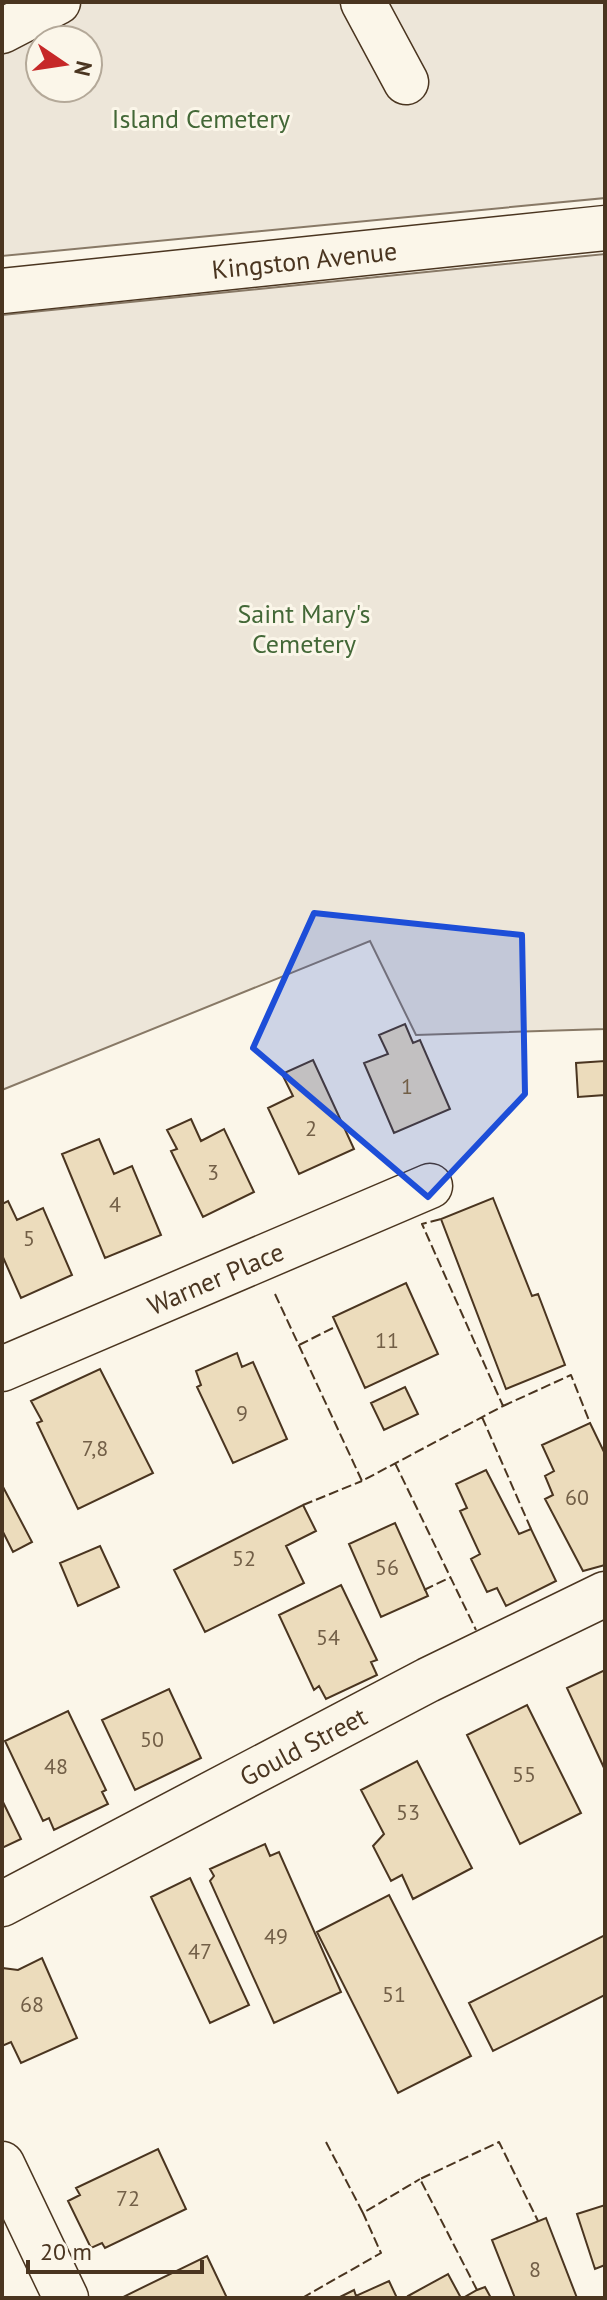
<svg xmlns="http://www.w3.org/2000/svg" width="607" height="2300" font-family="'PT Sans',sans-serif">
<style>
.green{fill:#ede6d9;stroke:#887966;stroke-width:2;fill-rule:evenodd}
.building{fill:#ecdcbc;stroke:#4a3520;stroke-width:2}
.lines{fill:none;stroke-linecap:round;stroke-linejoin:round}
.minor-casing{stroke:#4a3520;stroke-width:47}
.minor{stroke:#fbf6e9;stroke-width:44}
.fence{stroke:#4a3520;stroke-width:2;stroke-dasharray:10 4;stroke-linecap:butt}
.marked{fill:#1d4ed8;fill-opacity:0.2;stroke:#1d4ed8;stroke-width:6;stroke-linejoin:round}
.labels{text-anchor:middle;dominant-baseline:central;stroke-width:6;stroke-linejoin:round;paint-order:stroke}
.number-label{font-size:22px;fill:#725f47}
.park-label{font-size:26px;fill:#436837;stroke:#fbf6e9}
.street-label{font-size:26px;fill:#4a3520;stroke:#fbf6e9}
</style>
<rect width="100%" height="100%" fill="#fbf6e9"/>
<!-- green -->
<path class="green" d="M2,2H605V198L2,256ZM40,40H88V88H40Z
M605,254V1029L416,1035L370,941L2,1090V315Z"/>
<!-- building -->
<path class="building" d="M405,1024L413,1043L420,1040L450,1109L394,1133L364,1063L388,1054L379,1035Z
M313,1060L354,1149L299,1174L268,1108L293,1096L282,1074Z
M605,1061V1095L578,1097L576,1063Z
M191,1119L201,1141L224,1129L254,1192L203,1217L171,1151L177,1149L167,1130Z
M99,1139L114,1174L132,1166L161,1235L105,1258L62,1154Z
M493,1198L532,1296L538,1294L565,1365L506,1389L441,1219Z
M8,1201L17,1220L43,1208L72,1275L21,1298L2,1255V1204Z
M406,1283L438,1354L365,1388L333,1317Z
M237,1353L242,1367L253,1362L287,1439L233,1463L197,1387L201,1385L196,1371Z
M100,1369L153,1473L78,1509L37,1423L42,1421L31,1401Z
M405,1387L418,1414L384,1430L371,1403Z
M590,1423L605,1454V1565L583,1571L545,1499L553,1495L545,1476L554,1471L542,1445Z
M486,1470L519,1534L531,1529L556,1581L506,1606L497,1588L487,1592L471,1559L480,1554L460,1511L467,1508L456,1484Z
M2,1485L32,1542L13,1552L2,1530Z
M303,1505L316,1531L286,1546L304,1583L205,1632L174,1570Z
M395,1523L428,1596L381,1617L349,1544Z
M100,1546L119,1587L78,1606L60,1563Z
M341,1585L377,1660L371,1662L377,1675L326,1699L319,1686L314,1690L279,1615Z
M605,1670V1770L567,1688Z
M169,1689L201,1758L135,1790L102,1720Z
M527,1705L581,1813L520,1844L467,1735Z
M68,1711L106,1790L102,1792L108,1804L54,1830L49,1818L43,1821L5,1741Z
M417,1761L472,1868L413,1899L402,1875L391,1881L373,1846L384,1834L361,1790Z
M2,1800L21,1839L2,1848Z
M265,1844L270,1856L279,1852L341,1992L274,2023L210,1881L214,1876L210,1869Z
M190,1878L249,2005L210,2023L151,1897Z
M389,1895L471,2056L398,2093L317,1932Z
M605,1935V1995L493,2051L469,2003Z
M42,1958L77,2038L21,2063L11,2042L2,2046V1968L18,1970Z
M158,2149L186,2209L105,2248L102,2243L91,2248L68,2201L80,2195L76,2188Z
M605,2205V2265L595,2269L577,2214Z
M546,2218L577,2298H515L492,2240Z
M207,2256L227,2298H123V2297Z
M448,2274L461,2298H409L408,2296Z
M389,2281L397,2298H338L354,2290L356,2296Z
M485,2287L491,2298H463L477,2290Z"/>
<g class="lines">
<!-- minor casing -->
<g class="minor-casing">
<g id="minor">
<path d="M363,2L406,82"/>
<path d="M2,31L58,2"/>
<path id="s1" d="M2,291L605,228"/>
<path id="s2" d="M2,1369L430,1186"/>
<path id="s3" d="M2,1904L428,1680L605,1594"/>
<path d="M2,2164L66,2298"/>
</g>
</g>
<!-- minor -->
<use href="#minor" class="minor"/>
<!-- fence -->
<path class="fence" d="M275,1294L362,1481L503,1406L422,1224L441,1219
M299,1345L337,1326
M503,1406L571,1375L590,1423
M482,1417L531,1529
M395,1463L476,1630
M303,1505L362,1481
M424,1590L451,1577
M326,2142L363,2213L420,2179
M477,2290L420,2179L499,2142L538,2221
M302,2298L381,2253L363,2213"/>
</g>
<!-- marked area -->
<path class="marked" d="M314,913L522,935L525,1094L428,1197L253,1048Z"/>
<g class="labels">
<!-- number labels -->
<g class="number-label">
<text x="407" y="1086">1</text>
<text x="311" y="1128">2</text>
<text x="213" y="1172">3</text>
<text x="115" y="1204">4</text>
<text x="29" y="1238">5</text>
<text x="387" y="1340">11</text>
<text x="242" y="1413">9</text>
<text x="95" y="1448">7,8</text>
<text x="577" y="1497">60</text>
<text x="244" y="1558">52</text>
<text x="387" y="1567">56</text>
<text x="328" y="1637">54</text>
<text x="152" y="1739">50</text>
<text x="56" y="1766">48</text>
<text x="524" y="1774">55</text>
<text x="408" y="1812">53</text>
<text x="276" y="1936">49</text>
<text x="200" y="1951">47</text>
<text x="394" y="1994">51</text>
<text x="32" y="2004">68</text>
<text x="128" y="2198">72</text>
<text x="535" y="2269">8</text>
</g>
<!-- park labels -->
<g class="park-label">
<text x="201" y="118">Island Cemetery</text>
<text x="304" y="613">Saint Mary's<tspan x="304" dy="30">Cemetery</tspan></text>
</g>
<!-- street labels -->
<g class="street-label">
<text stroke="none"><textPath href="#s1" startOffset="304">Kingston Avenue</textPath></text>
<text stroke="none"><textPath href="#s2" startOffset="232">Warner Place</textPath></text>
<text stroke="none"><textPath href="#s3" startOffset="340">Gould Street</textPath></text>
</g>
</g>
<!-- border -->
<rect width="607" height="2300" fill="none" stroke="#4a3520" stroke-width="8"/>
<!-- north arrow -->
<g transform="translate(64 64) rotate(103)"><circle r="38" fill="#fbf6e9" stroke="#b4a999" stroke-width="2"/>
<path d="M0-6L14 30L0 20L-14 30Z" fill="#c62828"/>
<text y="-12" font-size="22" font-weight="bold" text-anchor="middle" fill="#4a3520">N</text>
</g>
<!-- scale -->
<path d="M28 2260v12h174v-12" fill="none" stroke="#4a3520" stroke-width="4"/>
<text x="40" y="2260" font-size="24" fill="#4a3520" stroke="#fbf6e9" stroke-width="6" paint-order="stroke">20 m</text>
</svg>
